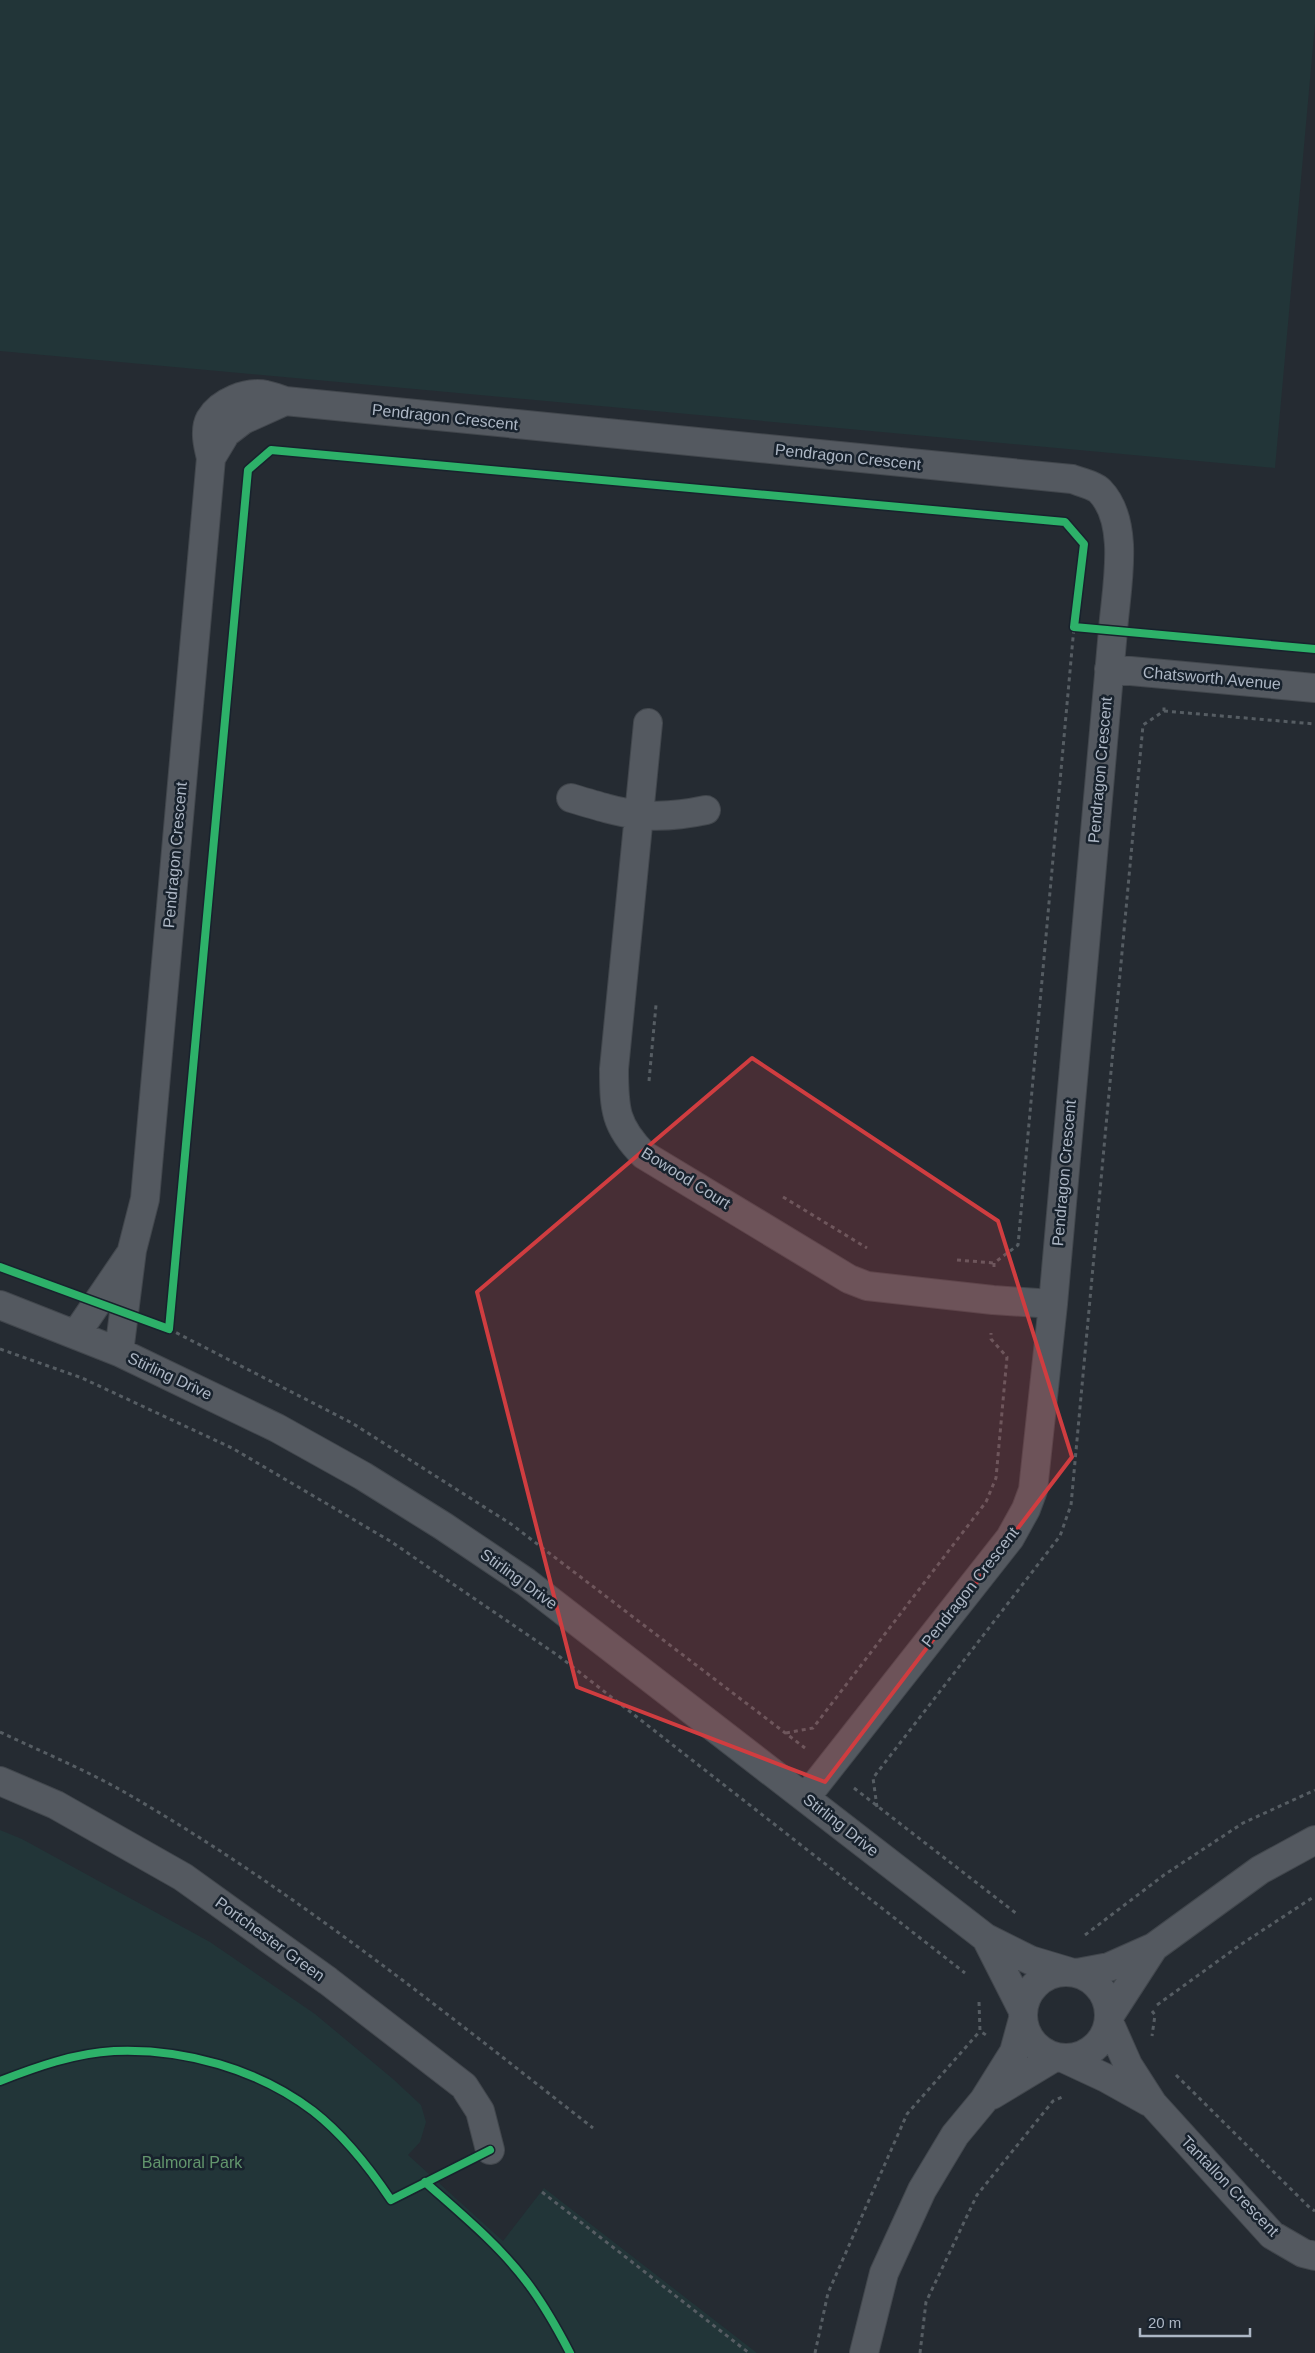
<svg xmlns="http://www.w3.org/2000/svg" width="1315" height="2353" font-family="Helvetica,sans-serif">
<style>
.green{fill:#223538}
.lines{fill:none;stroke-linecap:round;stroke-linejoin:round}
.minor-casing{stroke:#42474d;stroke-width:30}
.path{stroke:#565d63;stroke-width:3;stroke-dasharray:4 4;stroke-linecap:butt}
.minor{stroke:#545960;stroke-width:28}
.cycleway-casing{stroke:#18222d;stroke-width:11}
.cycleway{stroke:#2db169;stroke-width:8}
.marked{fill:#d03d40;fill-opacity:0.2;stroke:#d03d40;stroke-width:4;stroke-linejoin:round}
.labels{text-anchor:middle;dominant-baseline:central;stroke-width:5;stroke-linejoin:round;paint-order:stroke}
.street-label{font-size:16px;fill:#adb7c5;stroke:#18222d}
.park-label{font-size:16px;fill:#63966d;stroke:#18222d}
</style>
<rect width="100%" height="100%" fill="#252b32"/>
<!-- green -->
<path class="green" d="M0,0H1315V24L1275,468L0,351Z
M0,1830L22,1839L210,1942L315,2014L393,2079L421,2105L426,2122L420,2142L408,2155L503,2241L544,2188L757,2353H0Z"/>
<g class="lines">
<!-- minor casing -->
<g class="minor-casing">
<path id="minor" d="M211,458L226,433L243,420L285,401
M1109,669L1315,688
M648,723L614,1069C614,1109 615,1126 644,1155L849,1279L867,1286L993,1300L1053,1304
M571,798C624,814 650,822 706,810
M0,1305L119,1352L277,1428L363,1476L443,1526L526,1582L986,1938L1030,1960L1070,1972
M76,1334L129,1256
M119,1352L132,1250L145,1199L211,458C208,446 204,430 210,419C220,402 247,391 266,395C272,396 279,399 285,401L1072,479C1080,482 1094,485 1100,491C1131,523 1116,589 1113,630L1053,1304L1033,1490L1026,1509L1010,1538L806,1797
M0,1781L56,1805L183,1877L328,1981L464,2086L480,2111L490,2150
M986,1938L1023,2011
M1023 2015a43 43 0 1 1 86 0a43 43 0 1 1-86 0Z
M1077,1973L1109,1967L1154,1947L1260,1870L1315,1840
M1110,2015L1154,1947
M1109,2022L1128,2065L1153,2104L1272,2235L1303,2253L1315,2256
M1063,2058L1106,2078L1149,2102
M992,2095L1055,2057
M864,2353L884,2273L922,2190L955,2135L984,2100L1014,2052L1023,2019"/>
</g>
<!-- path -->
<path class="path" d="M1164,711L1315,724
M649,1081L656,1005
M783,1197L867,1248
M957,1260L994,1263
M994,1267V1263L1018,1245L1074,627
M169,1329L352,1423L511,1524L805,1748
M0,1349L82,1378L232,1448L390,1541L560,1657L965,1973
M0,1732C42,1752 86,1770 126,1793C292,1889 442,2010 593,2128
M786,1733L813,1728L986,1502L996,1478L1007,1357L991,1339V1333
M854,1788L1017,1914
M877,1807L873,1778L1060,1536L1071,1505L1143,725L1164,711V707
M1085,1935L1164,1875L1243,1823L1315,1790
M979,2002L980,2031L986,2035
M1157,2005L1240,1945L1315,1896
M1152,2011L1155,2015L1152,2036
M1176,2075L1310,2208L1315,2211
M542,2192L749,2353
M815,2353L828,2293L907,2114L980,2031
M920,2353L926,2302L977,2195L1053,2101L1065,2096"/>
<!-- minor -->
<use href="#minor" class="minor"/>
<!-- cycleway casing -->
<g class="cycleway-casing">
<path id="cycleway" d="M0,1267L169,1329L248,470L271,450L1065,522L1084,544L1074,627L1315,649
M0,2081C36,2067 75,2053 114,2051C183,2048 258,2069 313,2111C345,2136 369,2167 391,2200L490,2150
M425,2182C460,2213 498,2244 526,2281C543,2303 557,2328 570,2353"/>
</g>
<!-- cycleway -->
<use href="#cycleway" class="cycleway"/>
</g>
<!-- marked area -->
<path class="marked" d="M752,1058L998,1221L1072,1457L825,1782L577,1687L477,1292Z"/>
<g class="labels">
<!-- street labels -->
<g class="street-label">
<text transform="translate(445 417) rotate(6)">Pendragon Crescent</text>
<text transform="translate(848 457) rotate(6)">Pendragon Crescent</text>
<text transform="translate(1212 678) rotate(5)">Chatsworth Avenue</text>
<text transform="translate(1100 770) rotate(-85)">Pendragon Crescent</text>
<text transform="translate(175 855) rotate(-85)">Pendragon Crescent</text>
<text transform="translate(1064 1173) rotate(-85)">Pendragon Crescent</text>
<text transform="translate(686 1178) rotate(32)">Bowood Court</text>
<text transform="translate(170 1376) rotate(25)">Stirling Drive</text>
<text transform="translate(519 1579) rotate(36)">Stirling Drive</text>
<text transform="translate(970 1587) rotate(-52)">Pendragon Crescent</text>
<text transform="translate(841 1825) rotate(38)">Stirling Drive</text>
<text transform="translate(270 1939) rotate(36)">Portchester Green</text>
<text transform="translate(1230 2186) rotate(46)">Tantallon Crescent</text>
</g>
<!-- park labels -->
<g class="park-label">
<text x="192" y="2162">Balmoral Park</text>
</g>
</g>
<!-- scale -->
<path d="M1140 2328v8h110v-8" fill="none" stroke="#adb7c5" stroke-width="2.5"/>
<text x="1148" y="2328" font-size="15" fill="#adb7c5" stroke="#18222d" stroke-width="4" paint-order="stroke">20 m</text>
</svg>
